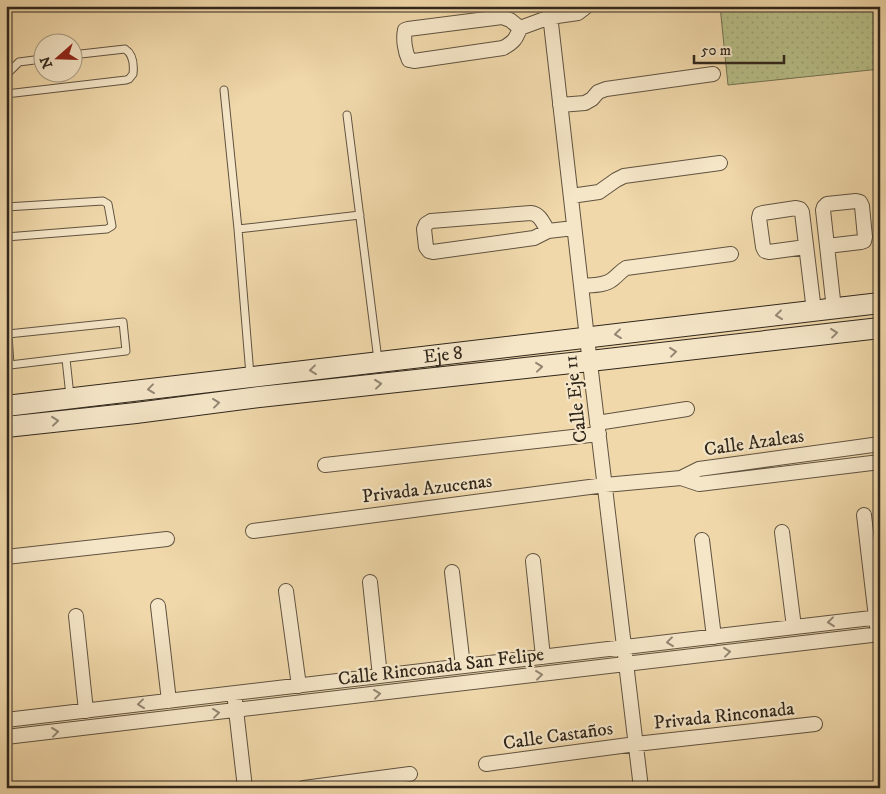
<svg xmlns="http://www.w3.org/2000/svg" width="886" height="794" font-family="'IM FELL DW Pica',serif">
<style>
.green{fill:url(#green-dots);stroke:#747352}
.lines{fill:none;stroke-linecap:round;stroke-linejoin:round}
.lane-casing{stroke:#605340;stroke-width:9}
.street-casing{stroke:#605340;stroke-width:16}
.secondary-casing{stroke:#30271c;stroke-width:22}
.lane{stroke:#f5e6c8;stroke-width:7}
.street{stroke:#f5e6c8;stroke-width:14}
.secondary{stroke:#f5e6c8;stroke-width:20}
.oneway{stroke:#928672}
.labels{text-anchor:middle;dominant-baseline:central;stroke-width:4.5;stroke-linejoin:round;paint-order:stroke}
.street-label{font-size:19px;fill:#30271c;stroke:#f5e6c8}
</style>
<defs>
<pattern id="green-dots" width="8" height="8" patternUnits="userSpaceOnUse" patternTransform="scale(1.25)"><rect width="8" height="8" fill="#b8bf89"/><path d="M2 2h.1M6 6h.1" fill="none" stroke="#9ea476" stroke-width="1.8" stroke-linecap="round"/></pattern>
</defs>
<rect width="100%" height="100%" fill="#f0d8aa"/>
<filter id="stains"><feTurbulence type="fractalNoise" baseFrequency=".004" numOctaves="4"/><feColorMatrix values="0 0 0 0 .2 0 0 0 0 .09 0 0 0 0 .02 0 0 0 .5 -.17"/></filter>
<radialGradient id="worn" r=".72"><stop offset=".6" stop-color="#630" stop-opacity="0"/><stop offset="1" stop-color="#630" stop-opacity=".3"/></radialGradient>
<!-- green -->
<path class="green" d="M720,6H880V69L728,85Z"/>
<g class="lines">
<!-- lane casing -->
<g class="lane-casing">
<path id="lane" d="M6,75L19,62L42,59
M224,90L238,229
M6,94L126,80L129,79L133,74C134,65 133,54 125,49L72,55
M347,115L378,360
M6,207L103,201L108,204L112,226L107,229L6,237
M123,322L126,351L10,365L8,334Z
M66,359L70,396
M250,375L238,229L360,215"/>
</g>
<!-- street casing -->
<g class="street-casing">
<path id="street" d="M549,6L587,338L641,788
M520,28L510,20L502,17L408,29L405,30C403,39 405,52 409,60L414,61L503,48C514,42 516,39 520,28L550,17L578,13L587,6
M560,105L585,103L592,99L598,92L606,89L713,74
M571,196L599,192L616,180L624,176L720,163
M548,231C543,223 540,214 531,213L431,221L426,224L424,229L426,247L429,251L433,252L534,238L548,231L574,228
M827,246L861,242L864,241L865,237L862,206L860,202L856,201L827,204L824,207L823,210L834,309
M806,247L769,252L765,251L763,247L759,218L760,214L763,213L796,208L800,209L802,212C806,245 810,278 814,311
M581,286C592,285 605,286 613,279C618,275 621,271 626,268L731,254
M597,423L687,409
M325,465L599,434
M681,478L699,484L880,462
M864,515L877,626
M253,531L605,485L681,478L699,469L880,444
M782,532L794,627
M702,540L714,637
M6,557L167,539
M533,561L543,657
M452,572L463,666
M370,582L380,676
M286,591L299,686
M158,606L169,701
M76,616L86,711
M235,701L245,788
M6,720L880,617
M6,737L880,634
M486,764L636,744L815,724
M304,788L410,774"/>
</g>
<!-- secondary casing -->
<g class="secondary-casing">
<g id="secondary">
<path id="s1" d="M6,406L880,303"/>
<path d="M6,427L136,413L259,397L590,361L880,328"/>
</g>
</g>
<!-- lane -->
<use href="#lane" class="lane"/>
<!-- street -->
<use href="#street" class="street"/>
<!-- secondary -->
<use href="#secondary" class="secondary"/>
</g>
<!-- one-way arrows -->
<defs><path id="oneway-chevron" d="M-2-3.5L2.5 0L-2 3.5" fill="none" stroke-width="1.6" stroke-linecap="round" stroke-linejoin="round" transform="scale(1.25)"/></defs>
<g class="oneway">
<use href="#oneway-chevron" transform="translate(779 315) rotate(173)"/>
<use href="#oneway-chevron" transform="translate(834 333) rotate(-7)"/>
<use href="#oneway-chevron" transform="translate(618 334) rotate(173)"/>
<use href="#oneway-chevron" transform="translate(673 352) rotate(-7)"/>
<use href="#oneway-chevron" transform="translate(539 367) rotate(-6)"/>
<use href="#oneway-chevron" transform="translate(313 370) rotate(173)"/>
<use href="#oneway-chevron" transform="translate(378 384) rotate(-6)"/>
<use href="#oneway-chevron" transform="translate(151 389) rotate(173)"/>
<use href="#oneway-chevron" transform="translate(216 403) rotate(-7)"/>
<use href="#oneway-chevron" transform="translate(55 421) rotate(-6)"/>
<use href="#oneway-chevron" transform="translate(831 622) rotate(174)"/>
<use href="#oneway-chevron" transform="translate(670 642) rotate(173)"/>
<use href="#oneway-chevron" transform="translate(727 652) rotate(-7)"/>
<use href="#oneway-chevron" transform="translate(539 675) rotate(-7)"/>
<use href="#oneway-chevron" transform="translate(377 694) rotate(-7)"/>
<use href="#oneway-chevron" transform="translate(141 704) rotate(173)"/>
<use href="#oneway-chevron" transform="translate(216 713) rotate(-7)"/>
<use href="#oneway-chevron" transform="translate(55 732) rotate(-7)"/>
</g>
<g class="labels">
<!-- street labels -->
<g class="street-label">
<text stroke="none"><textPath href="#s1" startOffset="440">Eje 8</textPath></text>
<text transform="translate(576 399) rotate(-97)">Calle Eje 11</text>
<text transform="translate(754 443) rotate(-8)">Calle Azaleas</text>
<text transform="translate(427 489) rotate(-7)">Privada Azucenas</text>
<text transform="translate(441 667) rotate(-7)">Calle Rinconada San Felipe</text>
<text transform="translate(724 716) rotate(-6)">Privada Rinconada</text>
<text transform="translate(558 736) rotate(-8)">Calle Castaños</text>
</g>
</g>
<!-- margin -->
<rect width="886" height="794" fill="none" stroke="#f0d8aa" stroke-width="25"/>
<rect x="8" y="8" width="871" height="779" fill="none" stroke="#30271c" stroke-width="2.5"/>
<rect x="12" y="12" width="861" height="769" fill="none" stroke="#30271c"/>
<!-- north arrow -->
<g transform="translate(58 58) rotate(250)"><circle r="24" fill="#f5e6c8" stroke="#a69a83"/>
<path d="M0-4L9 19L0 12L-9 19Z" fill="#8f2418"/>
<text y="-8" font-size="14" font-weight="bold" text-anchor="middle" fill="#30271c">N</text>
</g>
<!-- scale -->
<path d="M694 55v8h90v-8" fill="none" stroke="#30271c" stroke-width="2.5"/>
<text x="701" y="55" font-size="15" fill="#30271c" stroke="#f5e6c8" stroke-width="4" paint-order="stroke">50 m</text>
<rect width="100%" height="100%" filter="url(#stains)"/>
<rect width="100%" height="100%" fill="url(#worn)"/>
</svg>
